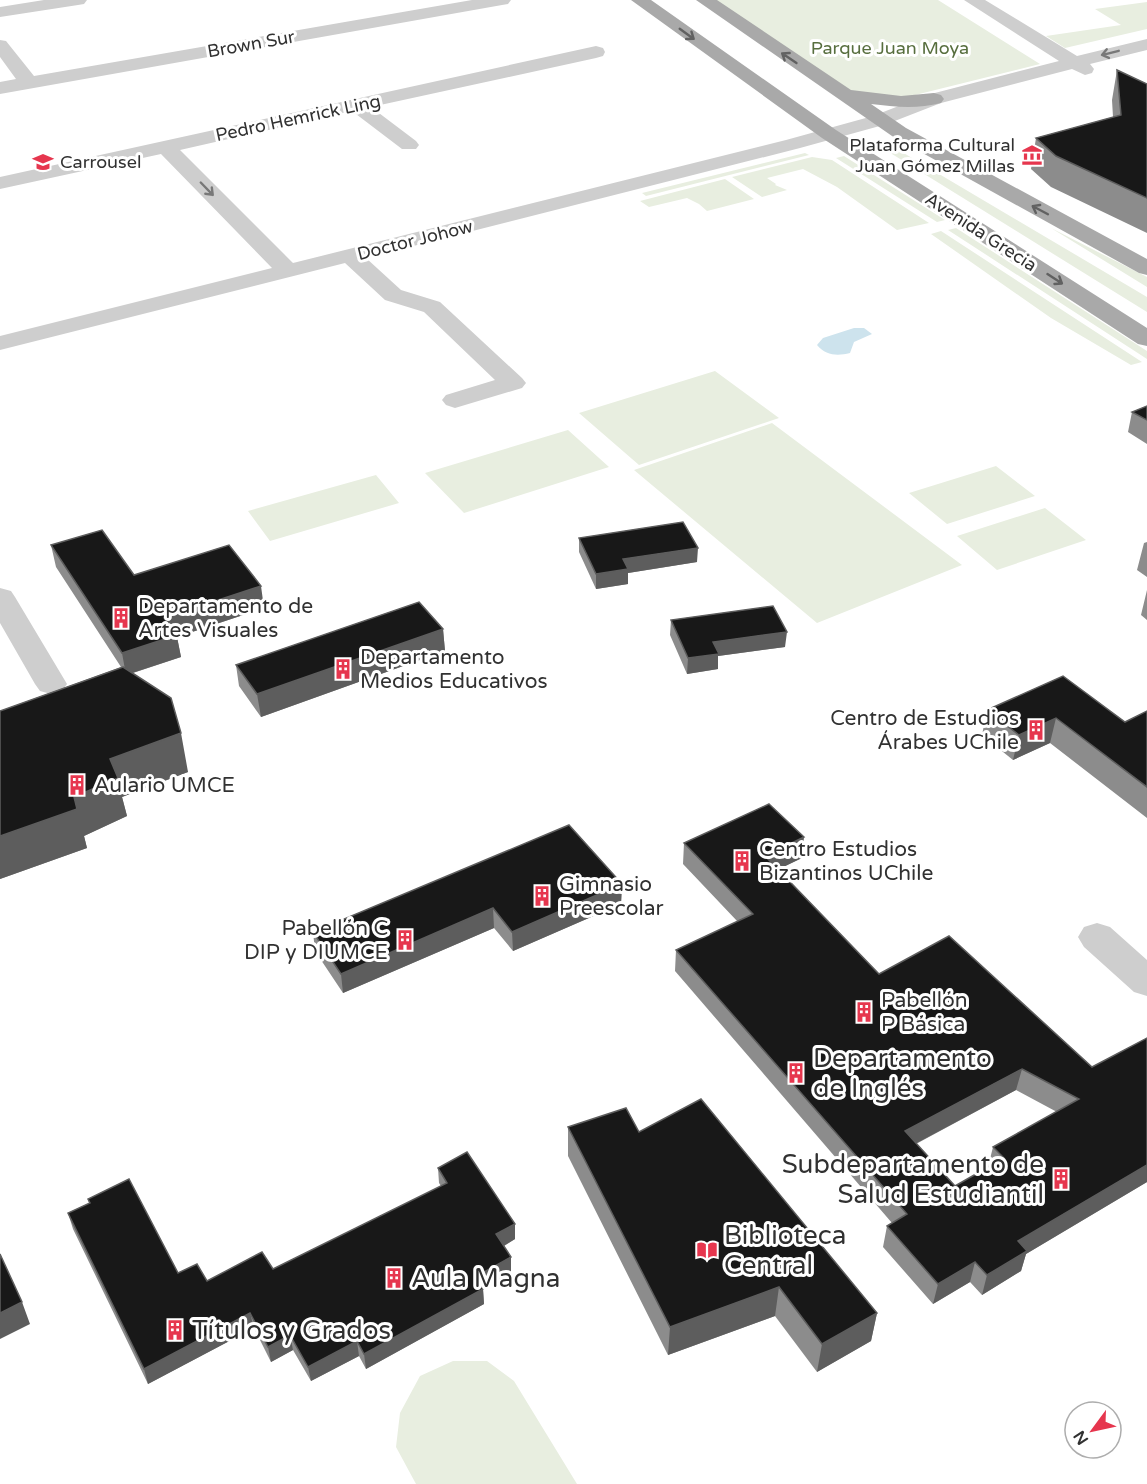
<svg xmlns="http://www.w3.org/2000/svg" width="1147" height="1484" font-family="'Varela Round',sans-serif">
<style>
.green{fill:#e8eee0}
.water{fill:#cde3ed}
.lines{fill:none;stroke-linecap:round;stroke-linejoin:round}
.minor{fill:#cecece;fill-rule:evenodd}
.major{fill:#a9a9a9;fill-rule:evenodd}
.wall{fill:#8c8c8c;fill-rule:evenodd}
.shaded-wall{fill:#5d5d5d}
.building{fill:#181818;stroke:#5d5d5d;stroke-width:1.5;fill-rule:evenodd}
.oneway{stroke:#616161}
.oneway2{stroke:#787878}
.labels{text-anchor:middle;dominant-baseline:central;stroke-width:6;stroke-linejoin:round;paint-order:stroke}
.far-street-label{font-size:18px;fill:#313131;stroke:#fff}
.far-park-label{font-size:18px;fill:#576e3e;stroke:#fff}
.far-poi-label{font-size:18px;fill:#313131;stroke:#fff;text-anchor:end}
.poi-label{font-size:21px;fill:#313131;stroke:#fff;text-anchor:start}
.near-poi-label{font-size:26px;fill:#313131;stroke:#fff;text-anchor:start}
</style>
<rect width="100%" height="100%" fill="#fff"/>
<!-- green -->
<path class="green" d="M715,0H938L1040,64L903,98L856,94Z
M1147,2V29L1065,48L1046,36L1121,25L1095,9Z
M880,139L1147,297V312L871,141Z
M805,153L809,155L646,196L642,193Z
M844,156L945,220L937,222L836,158Z
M812,157L832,160L929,223L897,230L837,187L803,169L767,178L776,184L775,185L787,190L762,197L732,177Z
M725,179L754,199L707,211L699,204L687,198L649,207L640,201Z
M956,228L1147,351V359L948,230Z
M1051,228L1147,277V287Z
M941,231L1142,362L1131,365L1051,318L931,234Z
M715,371L779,418L639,465L579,413Z
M772,423L962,565L817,623L634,470Z
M568,430L609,467L464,513L425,473Z
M996,466L1035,496L947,524L909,493Z
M376,475L399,503L270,541L248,511Z
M1045,508L1086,540L997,570L957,536Z
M453,1361H487L514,1381L577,1484H416L396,1447L400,1413L420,1376Z"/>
<!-- water -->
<path class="water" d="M854,328H864L872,334L854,342L850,353C838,356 826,356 817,345L823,338Z"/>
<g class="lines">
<!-- minor -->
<path class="minor" d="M44,0H87L84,4L78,5L0,17V7Z
M472,0H511L508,4L502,5L0,94V82L16,79L0,57V40L6,41L34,76Z
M964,0H985L1077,56L1147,39V50L1090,64L1094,69L1092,73L1085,75L1072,69L941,103L887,124L800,148L366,258L401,290L440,302L522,378L526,383L522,388L455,408L446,405L442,400L446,395L495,380L424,312L385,300L345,263L0,350V336L272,268L161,154L0,189V177L596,46L603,48L605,52L603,56L596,58L371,107L416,141L419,145L416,149H402L352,111L180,150L293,263L786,140L873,116L927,95L1059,61Z
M0,588L11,591L15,597L67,684L62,691L51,694L40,691L35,684L0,623Z
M1097,923L1110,927L1147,960V996L1134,992L1084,947L1078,937L1084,927Z"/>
<!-- major -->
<path class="major" d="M631,0H651L836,130L1147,328V346L1138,344L822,138Z
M696,0H717L851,90L901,96L934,93L941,95L944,99L941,103C918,109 895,107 871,104L906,128L1147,259V275L1139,273L892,136Z"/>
</g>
<!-- wall -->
<path class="wall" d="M1117,70L1147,84V233L1051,187L1031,169L1036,138L1113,117L1112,100Z
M1147,406V444L1128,432L1132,412Z
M579,538L697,562L628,573V584L596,589L579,552Z
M1147,542V577L1137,570L1144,543Z
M51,545L134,575L264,608L177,637L181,657L133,673L188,772L122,797L127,816L84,836L87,848L0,879V711L121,667L56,567Z
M1147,590V620L1141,615Z
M671,620L785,647L718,656V669L687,674L670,635Z
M443,629L445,651L261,717L239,686L236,665Z
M987,710L1125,722L1147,711V818L1050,743L1013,760L982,735Z
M684,843L802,858L778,869L879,974L1092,1067L1147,1038V1182L1026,1254L1021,1271L982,1295L970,1282L933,1304L883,1247L887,1226L892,1223L675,971L676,950L738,922L683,864ZM1016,1090L1057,1112L993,1147L988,1167L955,1186L916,1144Z
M622,884L621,904L513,951L494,928L343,993L315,951L313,932Z
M568,1127L639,1132L877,1313L871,1341L817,1372L775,1316L668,1355L568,1156Z
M438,1168L515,1239L504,1246L511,1272L483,1289L484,1304L366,1369L359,1356L311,1381L293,1350L271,1362L254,1328L148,1384L73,1229L68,1213L89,1203L88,1199L178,1273L207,1281L273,1269L441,1186L439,1183Z"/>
<!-- shaded-wall -->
<path class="shaded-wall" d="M698,548L697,562L628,573V584L596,589V574L623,559Z
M261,586L264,608L177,637L181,657L126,675L122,653L164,618Z
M443,629L445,651L261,717L257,694Z
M787,632L785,647L718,656V669L687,674L688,658L713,642Z
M1056,718L1050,743L1013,760L1019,735Z
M181,733L188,772L122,797L127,816L84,836L87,848L0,879V836L74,797L110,759Z
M804,837L802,858L763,877L765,856Z
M622,884L621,904L513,951L512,932Z
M493,908L494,928L343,993L341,974Z
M1022,1069L1016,1090L900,1152L905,1131Z
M1147,1165V1182L1026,1254L1021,1271L982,1295L987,1275L1018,1241Z
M515,1224V1239L497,1250L496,1234Z
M511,1257V1272L476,1292L475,1277Z
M975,1262L970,1282L933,1304L938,1284Z
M779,1287L775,1316L668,1355L670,1327Z
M483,1289L484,1304L366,1369L364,1354Z
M22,1302L30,1324L0,1339V1313Z
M250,1313L254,1328L148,1384L144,1369Z
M877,1313L871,1341L817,1372L822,1344Z
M290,1335L293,1350L271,1362L268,1347Z
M357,1341L359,1356L311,1381L308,1367Z"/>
<!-- building -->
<path class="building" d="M1117,70L1147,84V198L1056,156L1036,138L1121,115Z
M1147,406V420L1132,412Z
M683,522L698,548L623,559L628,569L596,574L579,538Z
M102,530L134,575L229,545L261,586L164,618L177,635L122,653L51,545Z
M419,602L443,629L257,694L236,665Z
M773,606L787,632L713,642L719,654L688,658L671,620Z
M123,667L171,698L181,733L110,759L118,778L74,797L77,809L0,836V711Z
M1063,676L1125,722L1147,711V787L1056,718L1019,735L987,710Z
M769,804L804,837L765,856L879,974L949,936L1092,1067L1147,1038V1165L1018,1241L1027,1251L987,1275L975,1262L938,1284L887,1226L907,1214L676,950L753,914L684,843ZM1022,1069L1079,1099L993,1147L1004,1158L955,1186L905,1131Z
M569,825L622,884L512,932L493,908L341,974L313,932Z
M701,1099L877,1313L822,1344L779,1287L670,1327L568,1127L626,1108L639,1132Z
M467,1152L515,1224L496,1234L511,1257L475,1277L483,1289L364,1354L357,1341L308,1367L290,1335L268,1347L250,1313L144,1369L68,1213L90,1203L88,1199L129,1179L178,1273L197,1264L207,1281L262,1252L273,1269L447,1183L438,1168Z
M0,1254L22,1302L0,1313Z"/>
<!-- one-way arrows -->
<defs><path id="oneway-shaft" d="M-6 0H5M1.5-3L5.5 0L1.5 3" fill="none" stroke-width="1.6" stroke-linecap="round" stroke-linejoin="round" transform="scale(1.5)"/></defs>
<g class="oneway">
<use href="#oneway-shaft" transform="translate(687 34) rotate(36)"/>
<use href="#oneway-shaft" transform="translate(789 58) rotate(-146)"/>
<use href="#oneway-shaft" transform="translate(1040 210) rotate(-152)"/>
<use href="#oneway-shaft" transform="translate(1055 279) rotate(33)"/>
</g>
<g class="oneway2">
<use href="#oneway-shaft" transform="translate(1110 53) rotate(166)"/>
<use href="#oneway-shaft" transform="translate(207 189) rotate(46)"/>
</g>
<!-- icons -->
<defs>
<g id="museum-bare" transform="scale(1.62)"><path d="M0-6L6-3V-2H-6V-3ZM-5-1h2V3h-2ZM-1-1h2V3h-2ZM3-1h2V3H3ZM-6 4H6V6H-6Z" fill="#e6364e" stroke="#fff" stroke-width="2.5" paint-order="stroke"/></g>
<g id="school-bare" transform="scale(1.62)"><path d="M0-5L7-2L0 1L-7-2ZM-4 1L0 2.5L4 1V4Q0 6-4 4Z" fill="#e6364e" stroke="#fff" stroke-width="2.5" paint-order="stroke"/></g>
<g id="building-bare" transform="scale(1.62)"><path d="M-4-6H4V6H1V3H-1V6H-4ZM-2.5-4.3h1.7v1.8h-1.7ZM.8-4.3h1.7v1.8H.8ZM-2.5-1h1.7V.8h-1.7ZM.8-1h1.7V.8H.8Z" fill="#e6364e" stroke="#fff" stroke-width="2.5" paint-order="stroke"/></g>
<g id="library-bare" transform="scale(1.62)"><path d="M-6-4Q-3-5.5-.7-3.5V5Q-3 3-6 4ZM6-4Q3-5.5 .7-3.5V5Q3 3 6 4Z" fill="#e6364e" stroke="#fff" stroke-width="2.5" paint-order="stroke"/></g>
</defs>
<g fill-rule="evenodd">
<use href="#museum-bare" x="1032" y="155"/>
<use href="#school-bare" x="43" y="162"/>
<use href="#building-bare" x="121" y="618"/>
<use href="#building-bare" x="343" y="669"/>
<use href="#building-bare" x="1036" y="730"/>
<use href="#building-bare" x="77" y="785"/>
<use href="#building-bare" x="742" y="861"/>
<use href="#building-bare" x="542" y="896"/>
<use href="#building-bare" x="405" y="940"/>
<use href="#building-bare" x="864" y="1012"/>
<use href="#building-bare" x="796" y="1073"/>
<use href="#building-bare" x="1061" y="1179"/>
<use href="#library-bare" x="707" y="1250"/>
<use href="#building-bare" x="394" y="1278"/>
<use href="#building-bare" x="175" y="1330"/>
</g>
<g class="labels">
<!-- far-street labels -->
<g class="far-street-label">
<text transform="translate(251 44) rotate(-10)">Brown Sur</text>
<text transform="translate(298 118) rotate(-12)">Pedro Hemrick Ling</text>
<text transform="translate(981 232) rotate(33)">Avenida Grecia</text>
<text transform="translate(415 240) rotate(-14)">Doctor Johow</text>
</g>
<!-- far-park labels -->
<g class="far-park-label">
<text x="890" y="48">Parque Juan Moya</text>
</g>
<!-- far-poi labels -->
<g class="far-poi-label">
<text x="1015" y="145">Plataforma Cultural<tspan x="1015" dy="21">Juan Gómez Millas</tspan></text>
<text x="60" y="162" text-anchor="start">Carrousel</text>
</g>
<!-- poi labels -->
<g class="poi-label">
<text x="138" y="606">Departamento de<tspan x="138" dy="24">Artes Visuales</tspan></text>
<text x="360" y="657">Departamento<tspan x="360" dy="24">Medios Educativos</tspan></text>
<text x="1019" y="718" text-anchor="end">Centro de Estudios<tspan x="1019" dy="24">Árabes UChile</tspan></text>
<text x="94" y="785">Aulario UMCE</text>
<text x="759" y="849">Centro Estudios<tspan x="759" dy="24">Bizantinos UChile</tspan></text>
<text x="559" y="884">Gimnasio<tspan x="559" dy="24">Preescolar</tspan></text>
<text x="388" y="928" text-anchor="end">Pabellón C<tspan x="388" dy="24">DIP y DIUMCE</tspan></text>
<text x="881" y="1000">Pabellón<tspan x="881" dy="24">P Básica</tspan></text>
</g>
<!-- near-poi labels -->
<g class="near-poi-label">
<text x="813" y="1058">Departamento<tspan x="813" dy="30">de Inglés</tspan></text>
<text x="1044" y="1164" text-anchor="end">Subdepartamento de<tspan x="1044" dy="30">Salud Estudiantil</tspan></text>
<text x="724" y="1235">Biblioteca<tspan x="724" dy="30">Central</tspan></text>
<text x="411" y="1278">Aula Magna</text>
<text x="192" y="1330">Títulos y Grados</text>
</g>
</g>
<!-- north arrow -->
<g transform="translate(1093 1430) rotate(237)"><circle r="28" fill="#ffffff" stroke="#adadad" stroke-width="1.5"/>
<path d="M0-4.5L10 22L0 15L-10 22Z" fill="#e6364e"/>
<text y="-9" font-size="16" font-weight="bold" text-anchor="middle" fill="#313131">N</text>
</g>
</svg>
